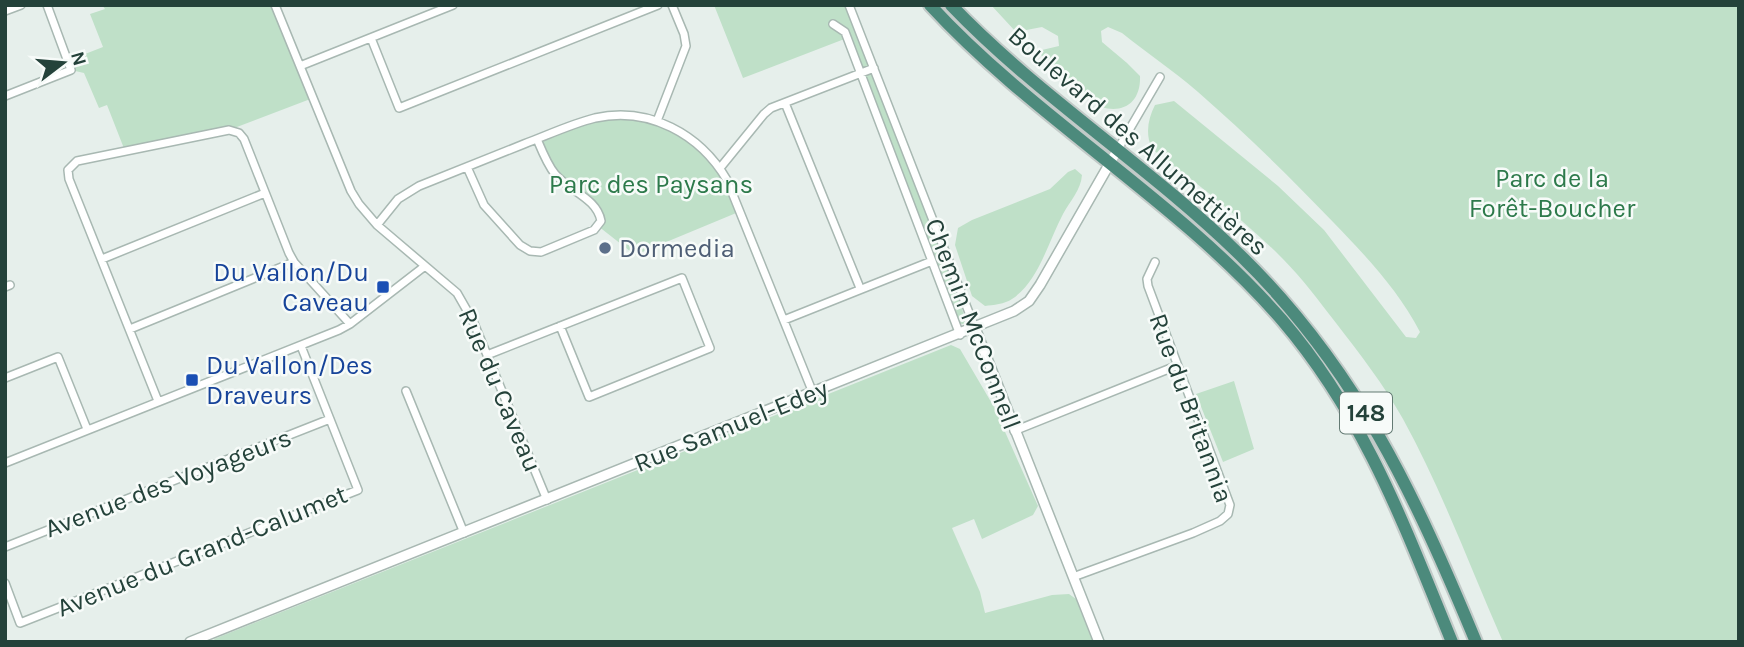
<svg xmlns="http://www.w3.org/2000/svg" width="1744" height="647" font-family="Karla,sans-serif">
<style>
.green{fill:#bfe0c8}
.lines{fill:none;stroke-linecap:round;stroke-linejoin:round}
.minor-casing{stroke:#a8b8b2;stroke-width:10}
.tertiary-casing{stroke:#a8b8b2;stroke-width:12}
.trunk-casing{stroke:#c2cac8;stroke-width:16}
.minor{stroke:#fff;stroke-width:7}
.tertiary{stroke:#fff;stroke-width:9}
.trunk{stroke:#4c8a7c;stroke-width:12}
.service-dot{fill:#5c6f8a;stroke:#f7fbf9;stroke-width:2.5}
.transit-dot{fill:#1a4fb4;stroke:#f7fbf9;stroke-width:2.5}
.labels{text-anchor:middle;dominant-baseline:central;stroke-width:5;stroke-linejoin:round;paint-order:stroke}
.shield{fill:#f7fbf9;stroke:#637a73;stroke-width:2}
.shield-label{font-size:24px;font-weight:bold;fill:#24423a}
.street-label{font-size:26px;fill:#24423a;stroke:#f7fbf9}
.park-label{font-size:26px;fill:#2d7a4b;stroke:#f7fbf9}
.service-label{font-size:26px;fill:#4e5e75;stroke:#f7fbf9;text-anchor:start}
.transit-label{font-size:26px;fill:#164399;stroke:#f7fbf9;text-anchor:end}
</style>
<rect width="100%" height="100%" fill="#e6efeb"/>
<!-- green -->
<path class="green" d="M102,5H275L313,98L229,130L125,151L107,105L99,108L84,73L71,70L67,61L103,47L90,14L105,9Z
M714,5H849L922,189L966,321L965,324H959L847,38L743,78Z
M991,5H1739V642H1503C1470,567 1442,490 1403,419C1384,385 1360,354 1336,323C1319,301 1302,278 1282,258C1242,218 1196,183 1152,149C1145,133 1148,119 1155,105L1174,101L1278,186L1324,230L1406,337L1416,338L1420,332C1399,291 1365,255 1334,223C1290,177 1245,133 1198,92C1174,71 1147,53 1122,33L1108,27L1101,31L1102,42L1127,63L1140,76C1141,101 1125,114 1101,107L1041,55L1042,50L1059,46L1058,36L1042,27L1016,32Z
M608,116L657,121L709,155L741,211L635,255L598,226L599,213L556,175L537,139Z
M1075,169L1082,175C1081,190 1070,201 1063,214C1048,242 1039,281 1012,299C1005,304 993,305 985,306L972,296L955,245L958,228L972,220L1050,189L1068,172Z
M951,345L960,349L994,407L1038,506L1033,515L982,539L974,519L952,528L980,592L985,613L1052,595L1069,594L1076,599L1093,642H216L214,639Z
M1234,381L1254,449L1223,462L1196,394Z"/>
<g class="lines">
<!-- minor casing -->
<g class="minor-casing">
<path id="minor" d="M275,5L351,191L359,204L377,225L457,293L473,321L547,500
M849,5L975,328
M5,11L21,5
M833,24L845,32L960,335
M371,38L399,108L658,5
M300,66L453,5
M5,96L71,70L47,5
M785,103L860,288
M657,121L686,46L684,34L672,5
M1118,149L1160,77
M467,167L484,205L520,245L530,251L541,252L594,230L601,221C597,198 569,191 555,174C547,164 542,151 537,139
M720,168L764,114L771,108L874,68
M377,225L398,199L419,186C454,172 489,158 524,144C548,135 571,124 595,118C649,106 700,134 727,180L813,393
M102,259L265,193
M5,287L10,285
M784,320L932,261
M130,329L294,262
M487,355L682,278L710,348L589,397L560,326
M5,378L58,357L87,429
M406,391L464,533
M158,401L69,179L68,170L77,161L229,130L239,133L244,139L289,253L294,262L350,324
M1014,431L1176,366
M5,463L339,330L350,324L425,266
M5,547L330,419
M1073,577L1193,533L1220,521L1228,514L1230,505L1148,286L1147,279L1155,262
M5,583L20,623L358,490L301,346"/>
</g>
<!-- tertiary casing -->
<g class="tertiary-casing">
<path id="tertiary" d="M975,328L1099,642
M190,642L1014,311L1029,301L1040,285L1118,149"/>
</g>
<!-- trunk casing -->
<g class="trunk-casing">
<path id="trunk" d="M930,5C1037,121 1178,200 1282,320C1365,417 1404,525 1452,642
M951,5C1039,97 1149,166 1240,255C1356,368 1415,495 1476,642"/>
</g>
<!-- minor -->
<use href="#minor" class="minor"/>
<!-- tertiary -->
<use href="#tertiary" class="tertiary"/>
<!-- trunk -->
<use href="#trunk" class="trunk"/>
</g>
<!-- markers -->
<circle class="service-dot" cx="605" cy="248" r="7"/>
<g class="transit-dot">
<rect x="376" y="280" width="14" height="14" rx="3.5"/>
<rect x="185" y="373" width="14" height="14" rx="3.5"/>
</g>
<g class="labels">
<!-- shield labels -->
<rect class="shield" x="1340" y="392.5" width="52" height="41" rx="5"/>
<g class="shield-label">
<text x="1366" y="413">148</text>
</g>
<!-- street labels -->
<g class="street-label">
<text transform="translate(1138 141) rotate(41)">Boulevard des Allumettières</text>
<text transform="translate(973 324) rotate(69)">Chemin McConnell</text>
<text transform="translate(500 390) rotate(67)">Rue du Caveau</text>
<text transform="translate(1191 408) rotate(70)">Rue du Britannia</text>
<text transform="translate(731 426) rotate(-22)">Rue Samuel-Edey</text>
<text transform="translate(168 483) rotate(-21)">Avenue des Voyageurs</text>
<text transform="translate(202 551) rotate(-22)">Avenue du Grand-Calumet</text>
</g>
<!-- park labels -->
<g class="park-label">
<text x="1552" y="178">Parc de la<tspan x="1552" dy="30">Forêt-Boucher</tspan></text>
<text x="651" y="184">Parc des Paysans</text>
</g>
<!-- service labels -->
<g class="service-label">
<text x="619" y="248">Dormedia</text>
</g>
<!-- transit labels -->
<g class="transit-label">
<text x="369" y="272">Du Vallon/Du<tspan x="369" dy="30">Caveau</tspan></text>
<text x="206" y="365" text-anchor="start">Du Vallon/Des<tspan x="206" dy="30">Draveurs</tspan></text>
</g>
</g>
<!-- border -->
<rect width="1744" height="647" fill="none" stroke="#24423a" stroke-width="14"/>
<!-- north arrow -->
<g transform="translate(63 63) rotate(74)" stroke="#f7fbf9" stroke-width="5" paint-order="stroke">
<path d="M0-5L12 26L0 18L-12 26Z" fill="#24423a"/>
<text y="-10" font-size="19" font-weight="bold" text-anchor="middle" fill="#24423a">N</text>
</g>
</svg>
